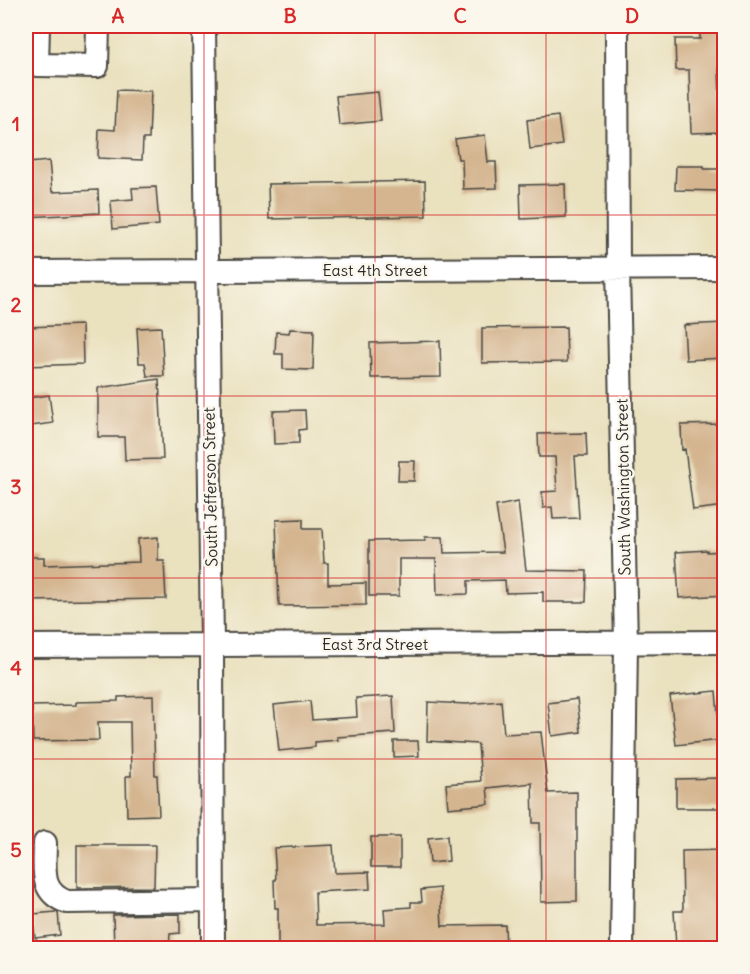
<svg xmlns="http://www.w3.org/2000/svg" width="750" height="974" font-family="Delius,sans-serif">
<style>
.building{fill:#d4b590}
.lines{fill:none;stroke-linecap:round;stroke-linejoin:round}
.minor-casing{stroke:#484641;stroke-width:26}
.minor{stroke:#fff;stroke-width:22}
.grid{fill:none;stroke:#d62828;stroke-width:1.5;stroke-opacity:0.55}
.labels{text-anchor:middle;dominant-baseline:central;stroke-width:5;stroke-linejoin:round;paint-order:stroke}
.street-label{font-size:16px;fill:#2b2b2b;stroke:#fbf7ec}
.neatline{fill:none;stroke:#d62828;stroke-width:2}
.grid-label{font-size:20px;text-anchor:middle;font-weight:bold;fill:#d62828}
</style>
<rect width="100%" height="100%" fill="#fbf7ec"/>
<filter id="ink" filterUnits="userSpaceOnUse"><feTurbulence type="fractalNoise" baseFrequency=".0167" numOctaves="2"/><feDisplacementMap in="SourceGraphic" scale="12" xChannelSelector="R" yChannelSelector="G"/><feConvolveMatrix kernelMatrix="1 2 1 2 8 2 1 2 1" color-interpolation-filters="sRGB"/></filter>
<filter id="wash" filterUnits="userSpaceOnUse"><feTurbulence type="fractalNoise" baseFrequency=".008" numOctaves="4" result="noise"/><feDisplacementMap in="SourceGraphic" scale="24" xChannelSelector="R" yChannelSelector="G"/><feGaussianBlur stdDeviation="1.35" result="paint"/><feColorMatrix in="noise" values="0 0 0 0 0 0 0 0 0 0 0 0 0 0 0 0 0 1.4 0 .05"/><feComposite in="paint" operator="in"/></filter>
<g filter="url(#wash)">
<rect width="100%" height="100%" fill="#eae1bf"/>
<g id="blocks">
<!-- building -->
<path class="building" d="M700,26H724V69H719L721,132L691,133L689,70H676L675,39H700Z
M117,90L151,91L149,139H143L142,160L98,158L99,129L115,130Z
M378,92L381,121L339,125L336,96Z
M558,116L562,145L530,149L527,120Z
M485,135L488,162H496L497,188L463,189L462,159H458L455,139Z
M49,161L52,192L98,190L99,213L26,217V188L30,187L28,163Z
M676,166H704V169H721V191L675,190Z
M425,181L426,216L269,219L268,184Z
M565,184L566,217L521,219L520,185Z
M156,187L159,225L113,229L111,201L133,199L132,188Z
M724,323V358L686,360L684,325Z
M82,325L83,364L26,366V327Z
M161,327L164,376H147L145,363H139L137,328Z
M566,327L567,362L482,363V328Z
M290,329L314,330L313,370L283,369V354H275L276,332L289,333Z
M440,341L441,377L371,378L370,343Z
M159,379L163,459L125,460L124,437H98V388Z
M49,395L53,423L31,426L28,398Z
M305,410L306,429L299,430V443L274,444L273,411Z
M724,424V448H721L724,478V506L693,510L685,449L682,450L681,425Z
M586,433L587,456H575L579,518L553,519L552,507L543,508L542,492L557,491L555,457H539L538,434Z
M399,461H415L414,481H398Z
M518,502L526,570L587,571L586,602H543V592L506,593L505,580L468,581V594L437,595L436,559H399V596H369V541L425,540V537H443L444,553L503,552L496,506Z
M303,519V529H322L324,563H328V584L366,583V605L279,606L276,520Z
M158,537V561H164L166,599L26,601V557H44V565L139,562L138,539Z
M707,550V552L724,551V595L679,598L676,552Z
M716,691L720,740L676,745L670,696Z
M153,696L155,775H157L159,815L127,816L126,776H131L130,722H98L99,740L33,741L32,706L76,705V702L118,701V697Z
M393,696L395,733L337,737L338,740L315,742V747L279,751L274,705L310,701L312,720L357,717L356,698Z
M577,699L581,732L552,736L548,703Z
M501,701L504,734L541,732L548,793L577,792V901L541,902L540,823H533L532,783L487,788L489,804L448,808L446,784L481,781L478,744L427,741L428,702L466,704Z
M394,741H418L419,756L394,757Z
M720,778L721,808H676V779Z
M447,836L449,861L430,863L428,838Z
M371,837H400V867H371Z
M77,845H155L154,887L77,888Z
M333,845L335,873L369,872L370,889L315,892L316,925L385,924L384,909L411,907V902H422L421,890L440,888L442,926L505,925L506,948H278V908H275L274,880H276L274,848Z
M724,850V880H718L719,948H676L674,911H683L682,851Z
M56,912H58L60,935L35,938L33,914Z
M180,914V933L170,934L169,948H114L113,915Z"/>
</g>
</g>
<g filter="url(#ink)">
<use href="#blocks" fill-opacity="0" stroke="#484641" stroke-width="1.5"/>
<g class="lines">
<!-- minor casing -->
<g class="minor-casing">
<path id="minor" d="M38,26L37,65L97,66L98,26
M204,26L212,644L213,948
M617,26L618,269L626,644L622,948
M26,272L724,268
M26,646L724,642
M45,843C45,869 39,892 67,902L213,900"/>
</g>
<!-- minor -->
<use href="#minor" class="minor"/>
</g>
</g>
<!-- grid -->
<path class="grid" d="M204,26V948M375,26V948M546,26V948M26,215H724M26,396H724M26,578H724M26,759H724"/>
<g class="labels">
<!-- street labels -->
<g class="street-label">
<text x="375" y="270">East 4th Street</text>
<text transform="translate(210 487) rotate(-91)">South Jefferson Street</text>
<text transform="translate(623 487) rotate(-91)">South Washington Street</text>
<text x="375" y="644">East 3rd Street</text>
</g>
</g>
<!-- margin -->
<rect width="750" height="974" fill="none" stroke="#fbf7ec" stroke-width="66"/>
<rect x="33" y="33" width="684" height="908" class="neatline"/>
<g class="grid-label">
<text x="118" y="23">A</text>
<text x="290" y="23">B</text>
<text x="460" y="23">C</text>
<text x="632" y="23">D</text>
<text x="16" y="131">1</text>
<text x="16" y="312">2</text>
<text x="16" y="494">3</text>
<text x="16" y="675">4</text>
<text x="16" y="857">5</text>
</g>
</svg>
